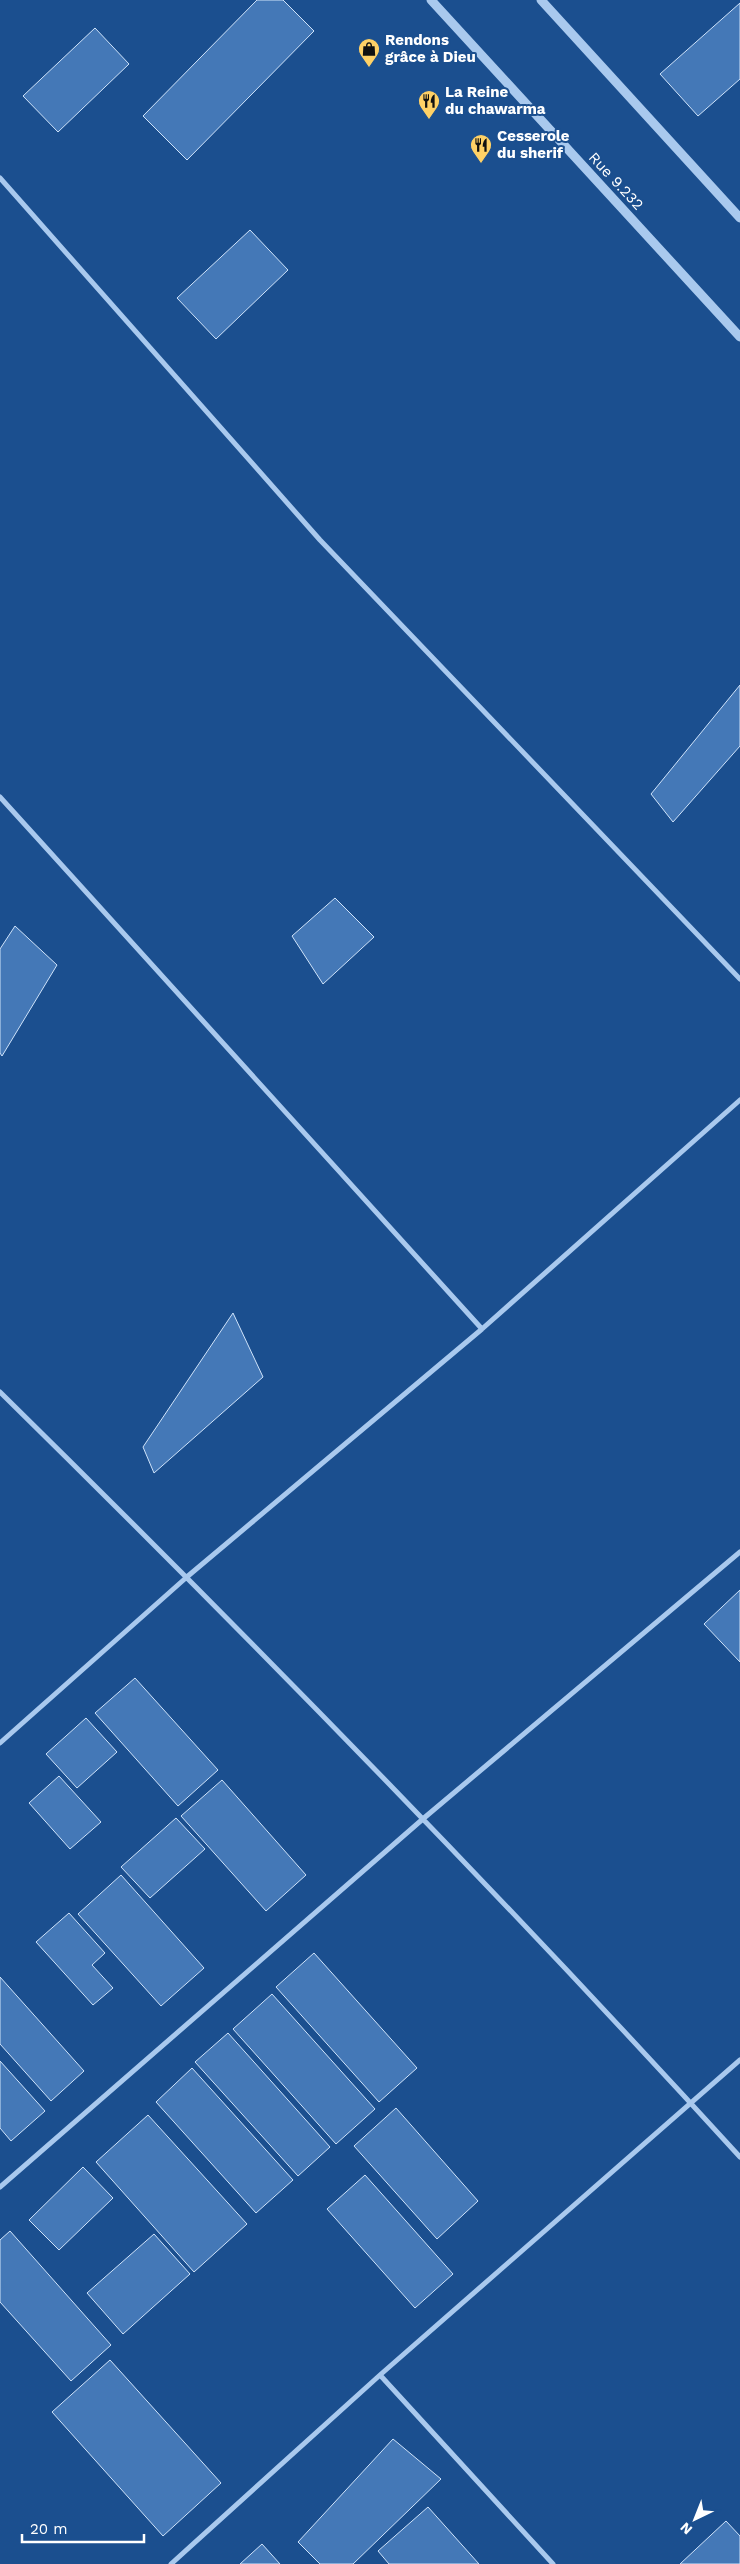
<svg xmlns="http://www.w3.org/2000/svg" width="740" height="2564" font-family="'Work Sans',sans-serif">
<style>
.building{fill:#4478b7;stroke:#cfe3fa}
.lines{fill:none;stroke-linecap:round;stroke-linejoin:round}
.minor{stroke:#a9c9ee;stroke-width:5}
.tertiary{stroke:#a9c9ee;stroke-width:9}
.labels{text-anchor:middle;dominant-baseline:central;stroke-width:4;stroke-linejoin:round;paint-order:stroke}
.poi-label{font-size:15px;font-weight:bold;fill:#fff;stroke:#1b4f8f;text-anchor:start}
.street-label{font-size:15px;fill:#fff;stroke:#1b4f8f}
</style>
<rect width="100%" height="100%" fill="#1b4f8f"/>
<!-- building -->
<path class="building" d="M257,0H283L314,31L187,160L143,116Z
M740,3V79L698,116L660,74Z
M95,28L129,64L58,132L23,96Z
M250,230L288,270L216,339L177,298Z
M740,685V746L673,822L651,794Z
M335,898L374,937L323,984L292,936Z
M15,926L57,965L2,1056L0,1053V949Z
M233,1313L263,1377L154,1473L143,1447Z
M740,1590V1662L704,1624Z
M135,1678L218,1770L178,1806L95,1713Z
M86,1718L117,1752L77,1788L46,1754Z
M59,1776L101,1822L70,1849L29,1803Z
M222,1780L306,1875L266,1911L181,1816Z
M176,1818L205,1849L150,1898L121,1867Z
M121,1875L204,1968L161,2006L78,1914Z
M69,1913L105,1953L92,1965L113,1988L93,2005L36,1942Z
M314,1953L417,2068L379,2102L276,1987Z
M0,1977L84,2071L51,2101L0,2044Z
M272,1994L375,2109L336,2144L233,2029Z
M228,2033L330,2147L298,2176L195,2062Z
M0,2061L45,2111L11,2141L0,2128Z
M192,2068L293,2180L256,2213L156,2102Z
M396,2108L478,2201L437,2239L354,2146Z
M148,2115L247,2224L194,2272L96,2162Z
M83,2167L113,2198L59,2250L29,2220Z
M365,2175L453,2274L415,2308L327,2209Z
M10,2231L111,2345L71,2381L0,2302V2240Z
M154,2234L190,2274L123,2334L87,2293Z
M110,2360L221,2483L163,2536L52,2412Z
M393,2439L441,2479L353,2564H320L298,2542Z
M428,2507L479,2564H389L378,2551Z
M726,2521L740,2536V2564H680Z
M262,2544L280,2564H240Z"/>
<g class="lines">
<!-- minor -->
<path class="minor" d="M0,178L320,540L740,979
M0,797L482,1329
M0,1392C253,1641 501,1895 740,2157
M0,1743L188,1576L482,1329L740,1100
M0,2187L424,1818L740,1552
M380,2375L553,2564
M171,2564L380,2375L740,2060"/>
<!-- tertiary -->
<path class="tertiary" d="M431,0L740,337
M541,0L740,218"/>
</g>
<!-- icons -->
<defs>
<g id="shop-pin" transform="scale(1.125)"><path d="M0 17L-7.5 6A9.5 9.5 0 1 1 7.5 6Z" fill="#ffd166" stroke="#1b4f8f"/><path d="M-5-2.5h2.3a2.7 3.5 0 0 1 5.4 0H5L5.5 6h-11ZM-1.5-2.5h3a1.5 2.3 0 0 0-3 0Z" fill="#111"/></g>
<g id="restaurant-pin" transform="scale(1.125)"><path d="M0 17L-7.5 6A9.5 9.5 0 1 1 7.5 6Z" fill="#ffd166" stroke="#1b4f8f"/><path d="M-5-6h1v4h1v-4h1v4h1v-4h1v5L-1.5 .5V6h-2V.5L-5-1ZM5-6V6H3V1.5H1.5Q1.5-4 5-6Z" fill="#111"/></g>
</defs>
<g fill-rule="evenodd">
<use href="#shop-pin" x="369" y="49"/>
<use href="#restaurant-pin" x="429" y="101"/>
<use href="#restaurant-pin" x="481" y="145"/>
</g>
<g class="labels">
<!-- poi labels -->
<g class="poi-label">
<text x="385" y="40">Rendons<tspan x="385" dy="17">grâce à Dieu</tspan></text>
<text x="445" y="92">La Reine<tspan x="445" dy="17">du chawarma</tspan></text>
<text x="497" y="136">Cesserole<tspan x="497" dy="17">du sherif</tspan></text>
</g>
<!-- street labels -->
<g class="street-label">
<text transform="translate(616 181) rotate(47)">Rue 9.232</text>
</g>
</g>
<!-- north arrow -->
<g transform="translate(695 2519) rotate(223)" stroke="#1b4f8f" stroke-width="4" paint-order="stroke">
<path d="M0-4L9 19L0 12L-9 19Z" fill="#ffffff"/>
<text y="-8" font-size="14" font-weight="bold" text-anchor="middle" fill="#ffffff">N</text>
</g>
<!-- scale -->
<path d="M22 2534v8h122v-8" fill="none" stroke="#ffffff" stroke-width="2.5"/>
<text x="30" y="2534" font-size="15" fill="#ffffff" stroke="#1b4f8f" stroke-width="4" paint-order="stroke">20 m</text>
</svg>
